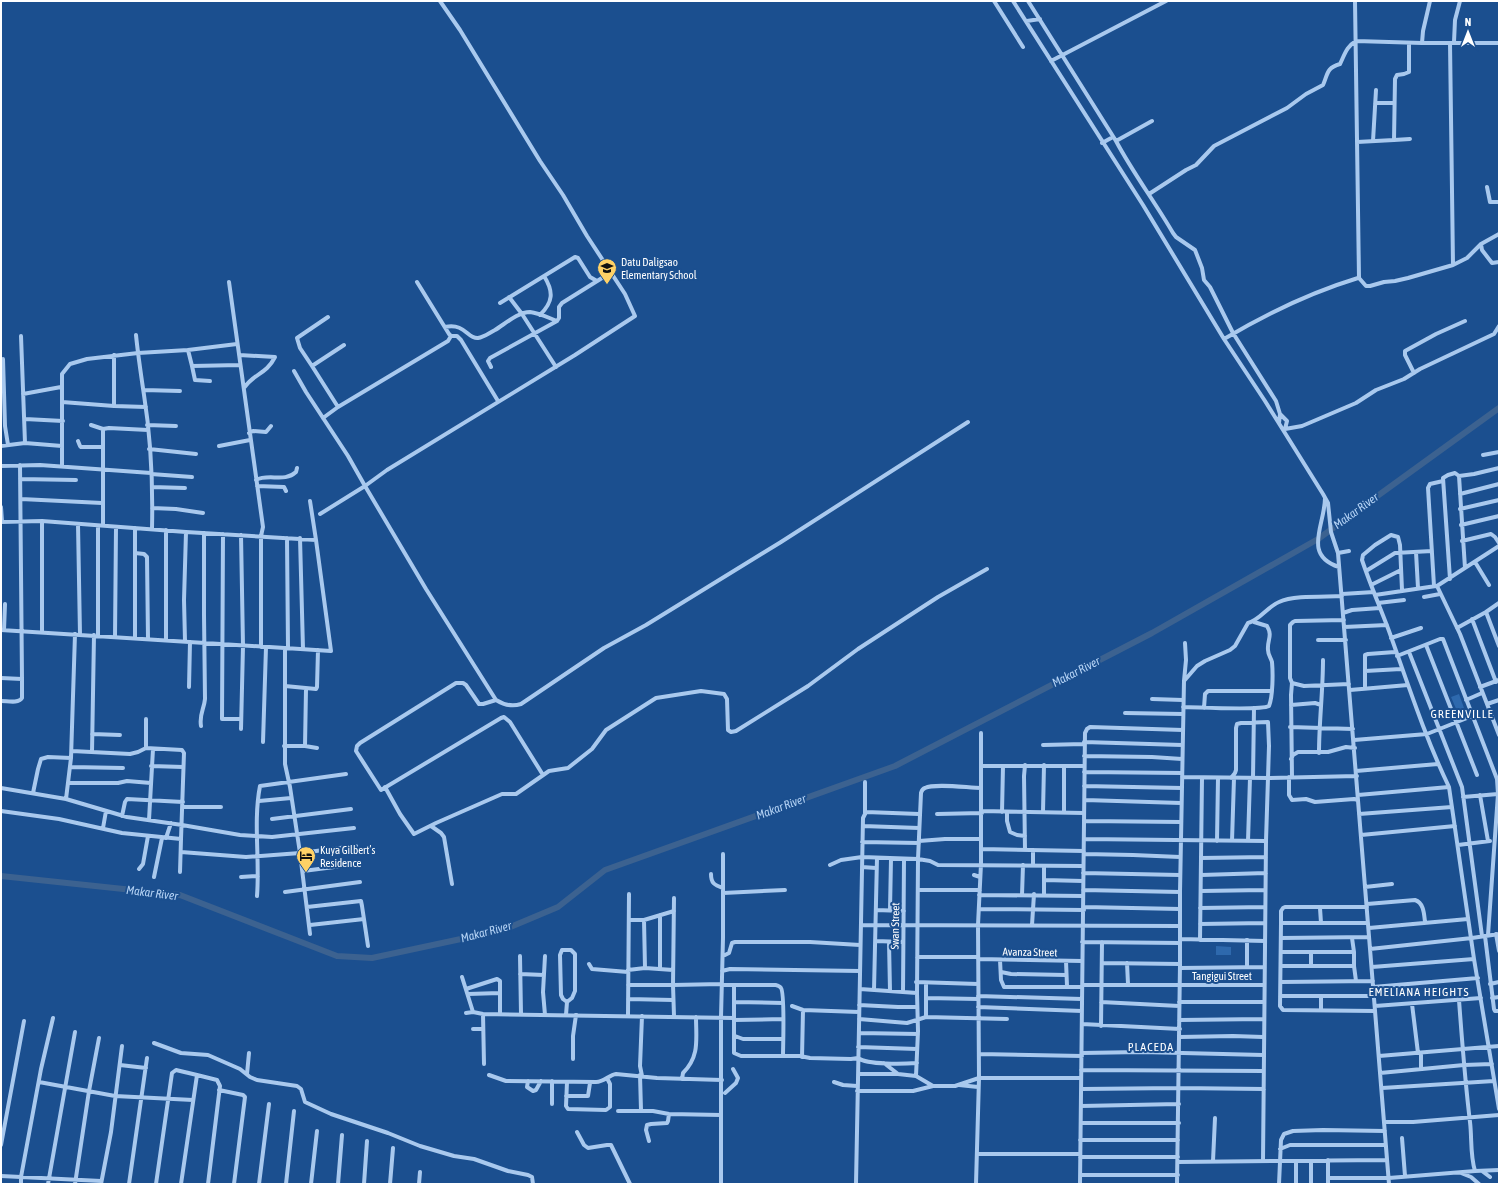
<svg xmlns="http://www.w3.org/2000/svg" width="1500" height="1185" font-family="'Asap Condensed',sans-serif">
<style>
.grass{fill:#2e69ad}
.lines{fill:none;stroke-linecap:round;stroke-linejoin:round}
.river{stroke:#3c6290;stroke-width:6}
.minor{stroke:#a9c9ee;stroke-width:4}
.labels{text-anchor:middle;dominant-baseline:central;stroke-width:4;stroke-linejoin:round;paint-order:stroke}
.poi-label{font-size:11px;fill:#fff;stroke:#1b4f8f;text-anchor:start}
.street-label{font-size:11px;fill:#fff;stroke:#1b4f8f}
.water-label{font-size:12px;font-style:italic;fill:#b5d3f5;stroke:#1b4f8f}
.neighbourhood-label{font-size:12px;letter-spacing:1px;fill:#fff;stroke:#1b4f8f}
</style>
<rect width="100%" height="100%" fill="#1b4f8f"/>
<!-- grass -->
<path class="grass" d="M1459,694L1464,708L1457,711L1451,697Z
M1216,946L1231,947V955H1216Z"/>
<g class="lines">
<!-- river -->
<path class="river" d="M1,876L180,895L337,956L372,958L503,930L558,907L605,870L895,766L1152,633L1318,539L1499,408"/>
<!-- minor -->
<path class="minor" d="M440,1L460,30L540,161L563,195L587,236L625,294L635,316L575,355L387,470L365,486L426,589L496,700C504,705 512,707 521,704L604,648L646,625L781,542L968,422
M994,1L1023,47
M1013,1L1143,205L1224,339L1265,401L1323,494L1328,503L1331,532L1338,553L1389,1184
M1028,1L1116,141C1133,173 1155,202 1173,233L1176,237L1195,250L1202,268L1204,280L1210,287L1233,333L1276,401L1280,414L1279,423
M1355,1L1359,278L1366,286H1370L1384,282L1395,281L1408,278L1453,265L1467,258L1481,244L1499,234
M1430,1L1423,31L1422,43H1499
M1027,21L1040,19
M1454,42L1455,20L1460,1
M1450,43L1453,265
M1051,61L1166,1
M1375,103H1394
M1394,140L1410,139
M1116,141L1152,121
M1373,141L1376,90
M1357,142L1394,140L1395,79L1397,75L1404,74L1409,72V43
M1102,143L1113,137
M1487,187L1490,202H1499
M1149,194L1186,170L1196,165L1214,146L1287,108L1306,94L1323,85C1328,74 1326,68 1340,64C1345,54 1346,47 1356,41L1422,43
M1481,244L1482,250L1492,263L1499,262
M229,282L263,527L261,536V647
M417,282L449,334L451,336H457L461,340L498,401
M509,297L522,314L556,367
M500,303L575,257L578,258L590,277L597,281
M540,315C553,302 554,292 544,276
M445,327C466,323 467,339 478,338C484,337 489,333 495,330C505,324 518,312 530,312C539,313 549,318 557,321
M136,335C138,355 141,375 144,395C151,439 153,485 152,529
M21,336L25,443
M1224,339C1266,314 1312,292 1358,278
M188,350L237,344
M239,355L275,357C266,375 254,373 244,388
M3,359L5,426L8,445
M192,366L195,380L210,381
M312,366L300,348L297,338L328,317
M491,367L488,361L490,358L557,321L559,318V307L562,303L610,273
M294,371L306,392L348,456L365,486L320,514
M1414,373L1405,355V351L1436,334L1465,321
M144,390L180,391
M23,394L61,387
M62,402L114,406V355
M114,406L146,407
M338,407L448,341L451,336
M1280,414L1287,421L1285,429L1302,426L1356,403L1376,390L1404,379L1420,369L1494,334L1499,326
M323,418L338,407L312,366L344,345
M25,419L63,421
M91,425L103,429
M147,425L176,426
M249,433L253,431L266,432L271,426
M78,441L80,446L81,447H103
M1,446L25,443L62,446
M219,446L250,440
M149,449L196,454
M1483,455L1499,452
M1,466L40,465L151,473
M62,466V374L70,364L87,359L138,353L188,350L192,366L240,365
M151,474L192,477
M20,479L76,480
M256,480C269,473 284,483 296,472L297,468
M257,486L284,487L286,491
M152,487L185,488
M1460,494L1499,484
M1325,498C1325,525 1302,555 1339,567
M21,499L102,503
M310,501L316,540
M1,507L2,522
M152,508L176,509L203,513
M1460,509L1499,500
M42,521V632
M1,522L42,521L186,532L316,540L331,651L1,630
M78,524L80,635
M1461,525L1499,516
M98,526V636
M103,526V429L109,428L148,430
M223,534L222,719H241
M241,535L243,646L241,729
M287,538L288,648
M300,538L303,649
M1462,541L1491,534L1495,537L1499,543
M1499,546L1437,586L1460,634L1499,735
M1416,552L1418,588
M135,553L144,554L147,557L148,639
M1338,553L1349,551
M1475,562L1489,585
M1465,568L1459,476L1474,474L1499,468
M1366,571L1395,553L1432,551
M1450,579L1443,478L1448,475L1455,473L1459,476
M1371,585L1401,570
M1434,586L1428,488L1430,484L1443,481
M1402,590L1400,545L1398,537L1391,535L1375,545L1363,555L1362,560C1370,584 1380,607 1389,631C1408,684 1425,737 1449,787L1474,959L1499,1109
M1342,594L1374,592
M1375,595L1436,586
M1424,597L1440,594
M1378,603L1404,600
M1486,612L1499,646
M1343,613L1352,610L1380,608
M1472,619L1496,682
M1344,627L1387,625
M1457,628L1486,612L1499,603
M4,630L5,604
M115,637L116,527
M135,638V528
M1391,638L1421,628
M166,640V530
M1318,640H1346
M185,641L184,600L186,532
M1426,645L1477,775
M285,648V764L290,787L300,853L356,846
M1409,652L1462,787L1482,936
M1397,656L1440,639H1443L1497,779L1498,794L1488,935
M1365,671L1401,669
M1,678L22,679L20,465
M1184,681L1197,666L1205,661L1230,650L1235,646L1248,623C1260,620 1267,607 1279,602C1294,595 1325,597 1342,596
M1292,683L1304,686L1349,684
M285,686L316,689L317,687L318,650
M189,687L190,642
M1480,687L1499,680
M1365,689V655L1368,654L1395,652
M1350,690L1408,685
M1152,699L1183,700
M496,700L483,704H479L466,685L463,683H456L360,743L357,746L356,751L381,790L501,718L504,717L510,722L543,775
M1466,700L1482,693
M1,701C8,701 18,704 22,698V679
M1487,704L1499,700
M1291,705L1315,703L1321,705
M1183,707C1197,707 1260,711 1269,706C1273,696 1273,673 1272,662C1271,658 1268,655 1268,650C1267,640 1273,636 1267,626L1254,622
M1204,708L1205,694L1208,691H1271
M1125,713L1183,714
M146,719V748
M201,726C199,714 204,710 205,699L204,615V533
M1290,727L1353,729
M92,734L120,735
M1354,740L1427,734L1472,716
M263,742L266,647
M1084,742L1182,745
M1043,745L1084,744
M284,746H305L306,689
M305,746L317,748
M92,752L94,635
M1319,753C1319,722 1323,691 1323,660
M1084,756L1152,757L1182,759
M1291,759L1293,755L1298,752H1328L1346,747L1355,748
M1025,765L1024,776L1025,850
M151,766L183,767
M981,766H1084
M71,767L123,768
M1356,771L1438,764
M1084,772L1182,773
M1182,777L1268,778L1357,776
M1289,777V795L1292,800L1306,799L1315,802L1354,799L1358,800
M1292,777L1291,695L1292,683L1290,678V625L1293,622L1295,621L1344,620
M1202,778L1201,858L1266,857
M1231,778L1235,773L1236,770V728L1237,724L1241,723L1268,722L1269,746L1266,841L1263,1161
M1253,778L1254,708
M68,783H118L127,781L151,783
M1084,786L1182,788
M385,787L400,814L414,834L436,823L502,794H516L549,771L568,768L592,749L606,730L656,698L701,691L724,694L727,699L728,730L731,732L736,731L808,686L858,649L938,597L987,569
M1,788L66,799L127,817L182,825L240,835L272,837L354,828
M33,793L38,769L41,759L48,757L71,758
M1358,795L1449,787
M1480,795L1488,841
M1463,797L1498,794
M66,799L71,758L75,634
M1085,800L1181,803
M259,801L291,798
M182,807H221
M1,811L59,819L122,833L181,839L184,753L182,750L146,748L138,752L130,754L72,751
M981,811L1084,813
M1002,812L1003,766
M1007,812V821L1010,832L1017,835L1025,836
M1043,812L1044,765
M865,813V782
M1064,813V766
M937,814L982,813
M1359,814L1452,807
M122,816L125,802L127,799L183,802
M272,819L351,809
M149,820L153,749
M1085,821L1181,822
M431,826L441,833L444,837L452,884
M863,826L919,828
M103,828L106,811
M1361,835L1455,826
M166,838L171,823
M1084,839L1266,841
M919,841L945,839H981
M1217,841L1218,778
M1232,841L1234,778
M1248,841L1250,778
M862,842L919,843
M1458,845L1490,841
M981,849L1084,851
M1033,850V865
M181,852L246,857L300,853L310,934
M1084,854L1133,855L1180,857
M830,865L841,860L862,857L918,859L930,861L938,865L1083,866
M862,867L876,868
M139,869L143,864L148,836
M303,871L358,864
M180,872L181,839
M1083,873L1180,875
M711,874C711,883 714,885 723,888
M974,875L980,877
M1201,875L1266,873
M154,877L162,838
M241,877L258,876
M1044,880L1083,881
M1365,887L1392,884
M918,890H980
M1083,890L1180,892
M1201,891L1265,890
M285,892L360,882
M723,893L785,890
M979,895L1083,896
M1022,895L1023,865
M1044,895V866
M257,896C260,859 253,822 260,786L346,774
M674,898L673,985L722,984
M1367,904L1415,900C1424,903 1424,914 1425,922
M307,907L361,901L362,906L368,946
M1084,907L1180,909
M1200,908L1265,907
M1320,908L1321,923
M979,909L1084,910
M876,910L904,911
M890,910L891,859
M629,920H644L674,911
M644,920L645,968
M1281,923V911L1283,908L1285,907H1367
M1368,923H1281L1280,1006L1283,1010L1375,1011
M1200,924L1265,923
M310,925L364,919
M861,925L1180,926
M1032,925L1034,894
M1369,928L1468,919
M1496,934L1499,951
M1485,936L1494,1009L1495,1011H1499
M1281,938L1369,937
M1180,939L1265,941
M1200,940L1201,858
M1247,940V967
M876,941L903,942
M889,942L890,991
M1082,942L1180,943
M1370,949L1472,938L1499,934
M562,950H571L575,954V991L572,998L567,1002L563,999L561,995L560,955Z
M1281,952H1354L1352,938
M1311,952V966
M520,956L521,1014
M545,956L543,992L545,1015
M723,956L729,953L732,943L735,942H810L860,945
M917,957H978
M978,959L1082,961
M1000,960L1001,980L1004,987H1082
M1066,961L1067,986
M1102,963L1180,964
M1127,963L1128,984
M589,964L592,969L628,972
M1281,966H1354V952
M1354,966L1356,981
M1372,967L1474,959
M1180,968L1264,967
M660,969V915
M628,970L645,968L673,970
M722,971L730,969L860,971
M1001,972L1011,974L1066,975
M520,974L544,975
M462,977L473,1012
M916,982L978,984
M1281,982L1373,981
M926,983V998L978,999
M1490,984L1499,982
M628,985H673L674,1016
M722,985H734
M1082,985H1264
M1373,987L1478,978
M466,989L497,979L500,981V993
M860,989L917,993L918,859L921,793C922,790 922,789 925,788C935,783 969,788 981,788
M874,990L877,858
M903,992L904,859
M468,994L500,993V1014
M978,996L1082,999
M1280,996H1374
M1321,996V1010
M926,998V1017
M1492,998L1499,997
M628,999L673,1000
M1459,1000C1462,1041 1465,1081 1470,1122C1472,1138 1470,1155 1475,1171
M734,1002V985H776C778,986 780,986 781,988C785,994 783,1046 783,1056
M1101,1002L1179,1006
M1179,1002H1264
M1412,1004L1418,1053
M859,1005L898,1007H917
M792,1006L803,1010L859,1012
M1375,1006L1481,998
M978,1007L1082,1011
M466,1013L473,1012L483,1014L734,1018V1002L783,1003
M483,1014L484,1064
M566,1015L567,1002
M628,1015L629,894
M642,1016L640,1066L642,1076
M734,1018V1053L741,1056H800L810,1058L851,1059L858,1058C868,1065 903,1064 917,1063
M859,1019L907,1023L926,1017L1007,1019
M734,1020L783,1019
M1179,1020L1264,1019
M1082,1024L1180,1029
M1101,1026L1102,942
M473,1029H483
M859,1033L918,1034
M735,1036L743,1039H783
M1180,1037L1233,1036L1263,1037
M154,1043L181,1053L208,1055L240,1069L250,1077L257,1080L297,1086L301,1089L305,1102L331,1114L388,1133L420,1146L454,1156L474,1159L508,1171L528,1175L532,1177L533,1184
M858,1047L917,1049
M1082,1053L1142,1052L1263,1055
M1421,1053V1069
M979,1054L1082,1056
M1379,1056L1499,1046
M802,1057L803,1010
M573,1059V1036L576,1015
M884,1063L898,1074L916,1076L933,1086H955L979,1078H1081
M120,1065L146,1068
M1081,1070L1263,1071
M1380,1073L1464,1065L1492,1064
M247,1074L249,1053
M858,1074H898
M489,1075L506,1081L596,1082C604,1082 609,1075 616,1074L657,1078L722,1080
M640,1075L641,1110
M916,1076L918,1031L917,993
M682,1079L683,1073C700,1056 696,1039 696,1017
M528,1081L527,1087L533,1091L536,1090L541,1081
M39,1082L115,1096L193,1100
M567,1082L566,1106L568,1109L606,1110L610,1107V1084L607,1078
M834,1082L843,1085L857,1086
M959,1085L978,1087
M1382,1088L1494,1081
M1082,1089L1178,1088L1264,1089
M219,1090L243,1095L245,1097L234,1184
M857,1091H913L933,1086
M725,1093L736,1083L738,1078L733,1069
M566,1096H588L590,1083
M552,1104V1081
M1081,1106L1179,1104
M618,1111H653L669,1114L721,1115
M1384,1122H1413L1499,1115
M1081,1123H1179
M577,1132L584,1145L588,1148L607,1145H611L630,1184
M1402,1138L1405,1176
M1080,1140H1178
M649,1141L646,1130L647,1125L651,1124L667,1123L668,1121L669,1114
M1,1145L24,1021
M1280,1149L1290,1145H1386
M977,1154H1080
M1080,1157H1178
M1213,1161L1215,1118
M1178,1162L1387,1160
M1482,1171L1490,1177
M1461,1173L1471,1177L1479,1184
M1080,1175H1178
M1,1176L101,1181
M1328,1178H1389L1475,1171L1499,1170
M21,1184V1177L41,1069L53,1018
M48,1184L75,1032
M75,1184L89,1091L99,1038
M101,1184L111,1132L122,1046
M129,1184L147,1058
M156,1184L172,1073L176,1070L197,1075
M181,1184L197,1075L217,1080L220,1086L208,1184
M259,1184L269,1104
M286,1184L294,1111
M311,1184L317,1131
M338,1184L342,1135
M364,1184L367,1141
M390,1184L393,1148
M419,1184L420,1172
M721,1184V1017L723,938V854
M856,1184L863,818L866,812L919,814
M976,1184L979,1078L978,925L981,864V733
M1080,1184L1085,733L1087,729L1090,727L1183,730
M1177,1184L1180,964V892L1184,681L1186,660L1185,643
M1279,1184L1281,1140L1284,1134L1293,1131L1323,1130L1385,1131
M1296,1184V1161
M1311,1184V1161
M1328,1184V1160"/>
</g>
<!-- icons -->
<defs>
<g id="school-pin" transform="scale(1)"><path d="M0 17L-7.5 6A9.5 9.5 0 1 1 7.5 6Z" fill="#ffd166" stroke="#1b4f8f"/><path d="M0-5L7-2L0 1L-7-2ZM-4 1L0 2.5L4 1V4Q0 6-4 4Z" fill="#111"/></g>
<g id="hotel-pin" transform="scale(1)"><path d="M0 17L-7.5 6A9.5 9.5 0 1 1 7.5 6Z" fill="#ffd166" stroke="#1b4f8f"/><path d="M-6-4.5h1.5V1H6V5H4.5V3h-9V5H-6ZM-4 0a1.8 1.8 0 1 1 3.6 0ZM.5 0V-2.5h3Q6-2.5 6 0Z" fill="#111"/></g>
</defs>
<g fill-rule="evenodd">
<use href="#school-pin" x="607" y="268"/>
<use href="#hotel-pin" x="306" y="856"/>
</g>
<g class="labels">
<!-- poi labels -->
<g class="poi-label">
<text x="621" y="262">Datu Daligsao<tspan x="621" dy="13">Elementary School</tspan></text>
<text x="320" y="850">Kuya Gilbert’s<tspan x="320" dy="13">Residence</tspan></text>
</g>
<!-- street labels -->
<g class="street-label">
<text transform="translate(895 926) rotate(-89)">Swan Street</text>
<text transform="translate(1030 952) rotate(1)">Avanza Street</text>
<text x="1222" y="976">Tangigui Street</text>
</g>
<!-- water labels -->
<g class="water-label">
<text transform="translate(1356 511) rotate(-36)">Makar River</text>
<text transform="translate(1076 672) rotate(-27)">Makar River</text>
<text transform="translate(781 807) rotate(-20)">Makar River</text>
<text transform="translate(152 893) rotate(7)">Makar River</text>
<text transform="translate(486 932) rotate(-15)">Makar River</text>
</g>
<!-- neighbourhood labels -->
<g class="neighbourhood-label">
<text x="1462" y="714">GREENVILLE</text>
<text x="1419" y="992">EMELIANA HEIGHTS</text>
<text x="1151" y="1047">PLACEDA</text>
</g>
</g>
<!-- border -->
<rect width="1500" height="1185" fill="none" stroke="#ffffff" stroke-width="4"/>
<!-- north arrow -->
<g transform="translate(1468 32)" stroke="#1b4f8f" stroke-width="3" paint-order="stroke">
<path d="M0-3L7 15L0 10L-7 15Z" fill="#ffffff"/>
<text y="-6" font-size="11" font-weight="bold" text-anchor="middle" fill="#ffffff">N</text>
</g>
</svg>
